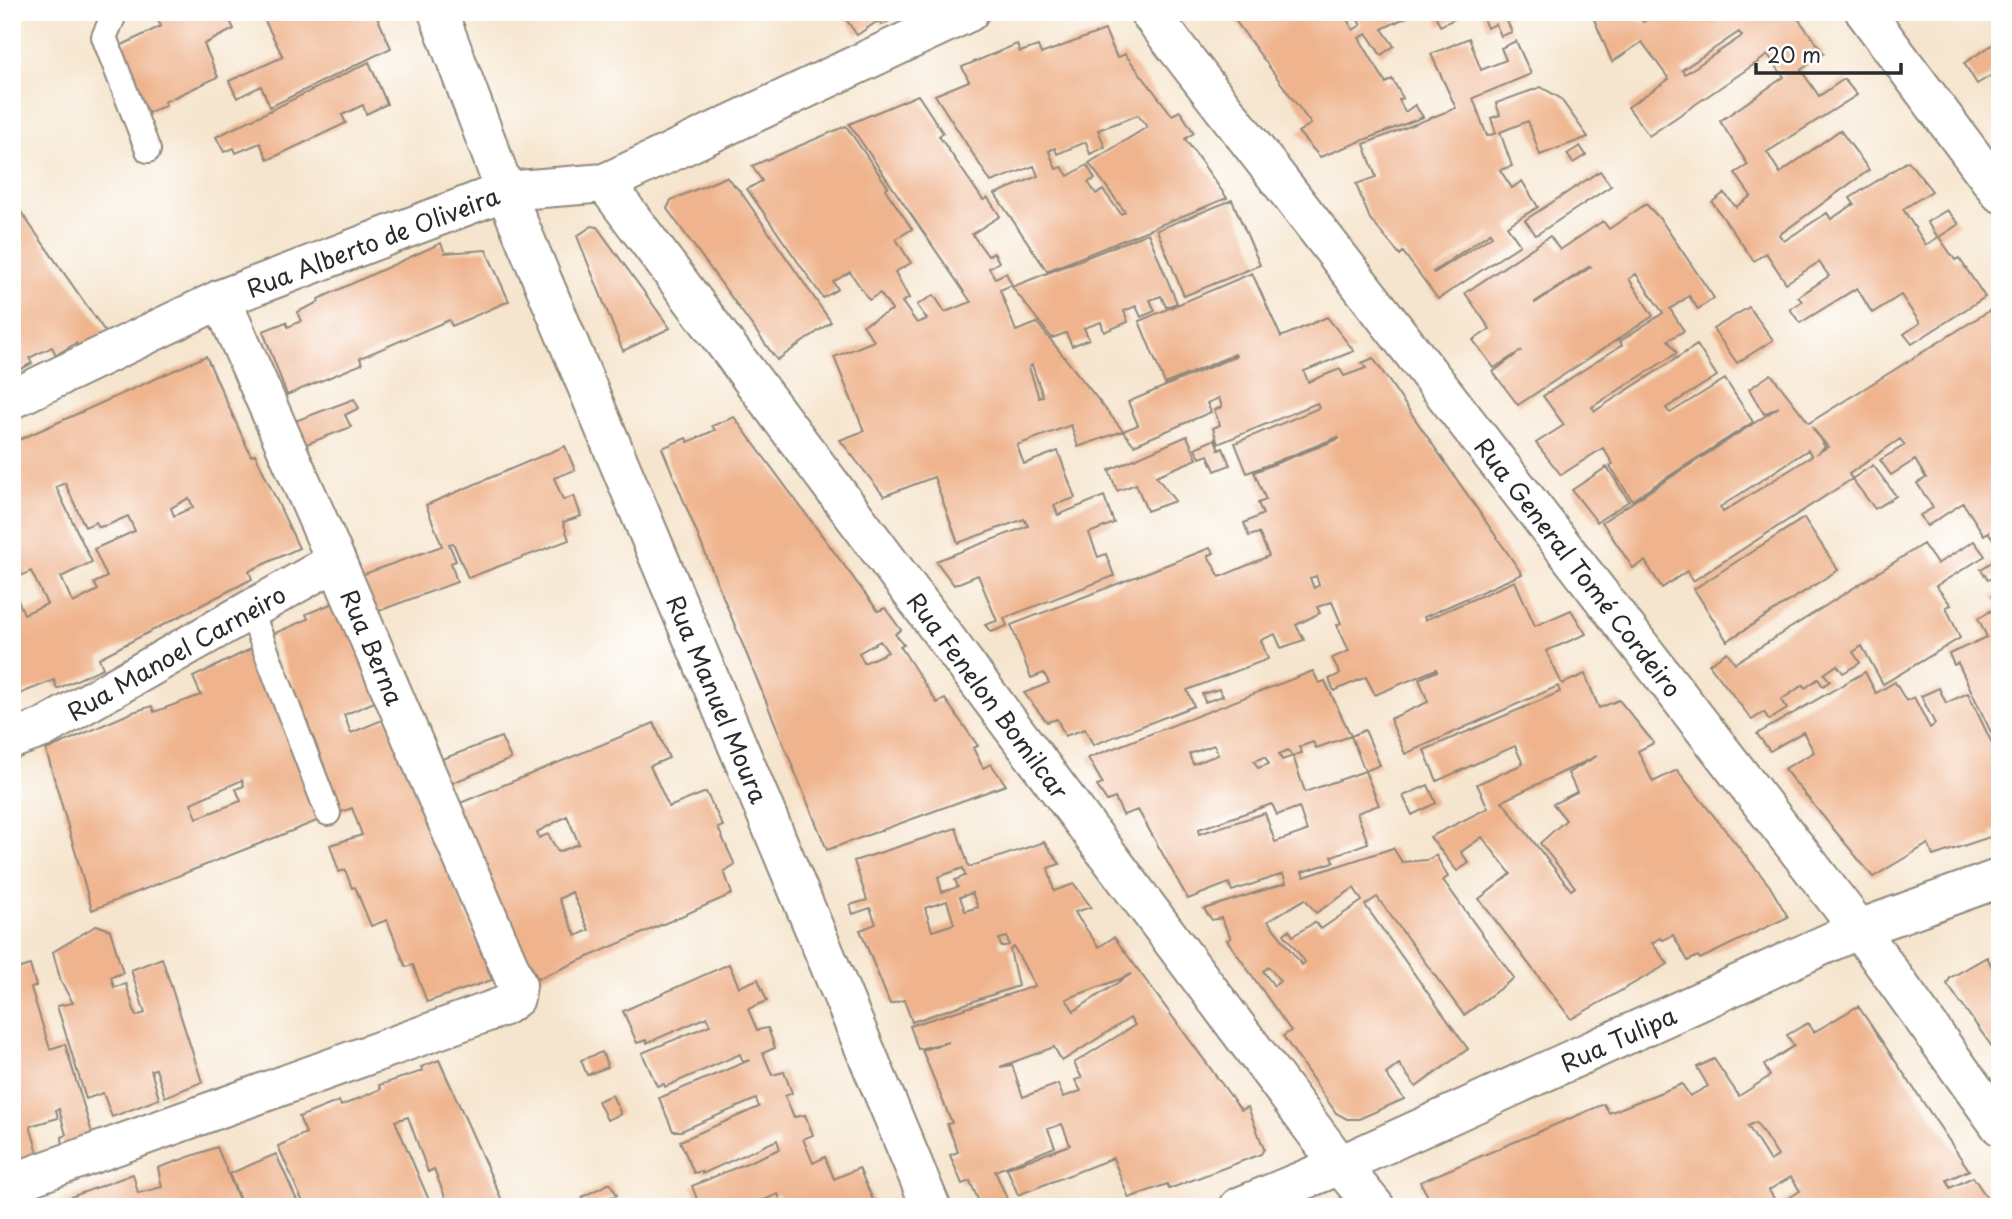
<svg xmlns="http://www.w3.org/2000/svg" width="2012" height="1219" font-family="'Playpen Sans',sans-serif">
<style>
.building{fill:#efb48d;fill-rule:evenodd}
.lines{fill:none;stroke-linecap:round;stroke-linejoin:round}
.service-casing{stroke:#90887c;stroke-width:28}
.minor-casing{stroke:#90887c;stroke-width:42}
.tertiary-casing{stroke:#90887c;stroke-width:42}
.service{stroke:#fff;stroke-width:24}
.minor{stroke:#fff;stroke-width:38}
.tertiary{stroke:#fff;stroke-width:38}
.labels{text-anchor:middle;dominant-baseline:central;stroke-width:5;stroke-linejoin:round;paint-order:stroke}
.street-label{font-size:24px;fill:#2b2b2b;stroke:#fff}
</style>
<rect width="100%" height="100%" fill="#fff"/>
<filter id="ink" filterUnits="userSpaceOnUse"><feTurbulence type="fractalNoise" baseFrequency=".0143" numOctaves="2"/><feDisplacementMap in="SourceGraphic" scale="14" xChannelSelector="R" yChannelSelector="G"/><feConvolveMatrix kernelMatrix="1 2 1 2 8 2 1 2 1" color-interpolation-filters="sRGB"/></filter>
<filter id="wash" filterUnits="userSpaceOnUse"><feTurbulence type="fractalNoise" baseFrequency=".00686" numOctaves="4" result="noise"/><feDisplacementMap in="SourceGraphic" scale="28" xChannelSelector="R" yChannelSelector="G"/><feGaussianBlur stdDeviation="1.57" result="paint"/><feColorMatrix in="noise" values="0 0 0 0 0 0 0 0 0 0 0 0 0 0 0 0 0 1.4 0 .05"/><feComposite in="paint" operator="in"/></filter>
<g filter="url(#wash)">
<rect width="100%" height="100%" fill="#f6e5ce"/>
<g id="blocks">
<!-- building -->
<path class="building" d="M168,12H226L234,29L204,44L218,77L164,102L166,105L139,117L112,50L161,26L157,18Z
M278,12H375L391,48L270,107L261,86L237,98L229,81L283,57L264,19Z
M841,12H905L882,25L878,21L857,35Z
M1229,12H1343L1353,30L1361,25L1352,12H1417L1382,29L1394,46L1381,55L1367,34L1359,38L1386,83L1392,79L1403,98L1399,100L1405,112L1415,105L1423,117L1320,157L1298,132L1311,124Z
M1434,12H1469L1440,26Z
M1480,12H1516L1505,17L1512,32L1501,36L1496,24L1487,28Z
M1591,12H1635L1643,22L1657,14L1655,12H1675L1679,17L1687,12H1747L1754,21L1768,12H1793L1824,53L1801,70L1819,96L1844,79L1857,95L1767,152L1780,173L1840,130L1869,170L1779,235L1784,241L1827,213L1831,219L1854,204L1850,198L1908,161L1932,191L1903,209L1926,245L1938,237L1927,222L1947,210L1959,224L1939,237L1955,260L1959,258L1985,297L1912,344L1904,334L1920,323L1901,295L1872,313L1857,288L1800,323L1790,309L1802,301L1798,297L1829,276L1819,262L1786,283L1766,253L1754,261L1712,202L1724,193L1736,207L1751,196L1735,173L1748,165L1720,121L1784,77L1768,55L1649,136L1628,107L1669,79L1642,42L1612,62ZM1739,32L1742,36L1685,74L1682,70Z
M1105,30L1117,58L1125,54L1172,115L1180,111L1194,133L1185,139L1227,198L1047,271L995,194L1038,176L1034,166L991,182L935,95L969,81L962,67L1017,44L1020,52L1038,46L1041,54ZM1138,115L1147,127L1089,163L1125,212L1121,214L1103,190L1096,194L1088,182L1095,179L1087,165L1068,176L1062,167L1056,169L1049,151L1055,148L1057,154L1086,142L1090,154L1105,147L1098,130Z
M1469,38L1481,70L1506,60L1501,48L1516,41L1531,74L1473,98L1487,136L1496,133L1491,118L1500,115L1496,103L1541,87L1560,98L1588,137L1540,155L1528,121L1500,132L1512,166L1500,170L1512,188L1522,181L1538,207L1507,226L1520,245L1438,299L1403,252L1400,255L1370,219L1356,184L1376,177L1364,144L1456,108L1431,54ZM1490,233L1492,236L1434,273L1433,272Z
M2000,40V70L1977,84L1964,63Z
M369,62L387,104L366,114L363,105L342,115L346,123L268,160L260,143L236,153L234,148L224,152L216,137Z
M918,95L943,133L939,136L983,200L988,198L1000,216L972,234L988,256L994,253L999,262L989,268L995,278L1006,273L1012,285L1000,290L1016,331L1037,323L1123,431L1078,447L1071,425L1017,445L1024,464L1058,451L1075,498L1054,505L1058,515L1104,496L1114,523L1089,533L1098,557L1106,554L1114,576L1004,618L1007,626L991,632L985,625L997,621L978,575L954,585L936,561L1028,526L1024,519L958,543L934,477L884,496L840,440L864,431L834,357L874,341L863,325L892,310L880,293L869,300L850,272L833,282L838,289L823,298L747,189L762,181L752,166L846,126L888,187L885,189L912,229L896,239L911,263L895,272L909,298L902,302L917,323L927,319L917,305L934,295L945,312L971,302L849,124ZM1032,365L1043,396L1039,398L1029,367Z
M1580,146L1586,155L1573,163L1567,154Z
M1600,171L1611,186L1536,235L1525,220Z
M726,177L740,191L831,322L777,360L667,209L671,200Z
M1232,200L1260,265L1184,296L1157,230Z
M1646,204L1661,220L1714,298L1698,309L1689,296L1670,309L1684,331L1668,340L1677,353L1592,407L1595,411L1697,345L1717,376L1666,408L1670,413L1725,379L1753,422L1632,500L1610,466L1613,464L1603,448L1561,475L1536,443L1564,425L1543,396L1622,345L1620,341L1663,313L1636,274L1629,279L1653,316L1518,405L1493,372L1522,350L1494,368L1473,340L1490,329L1465,293L1550,236L1560,250L1603,221L1609,229ZM1590,266L1591,267L1535,303V302Z
M21,212L106,333L79,348L76,343L56,355L52,347L29,358L32,363L12,374V219Z
M592,226L597,227L670,328L623,351L577,236Z
M1148,233L1177,303L1166,307L1161,296L1150,300L1155,311L1141,317L1136,306L1124,311L1128,322L1104,332L1101,322L1084,328L1089,339L1072,346L1066,333L1052,338L1012,287Z
M441,243L445,253L486,250L509,301L452,326L449,320L360,358L362,364L287,395L263,331L286,322L288,327L301,321L297,312L319,302L318,299Z
M1252,273L1281,337L1327,317L1354,351L1304,371L1308,382L1340,369L1344,376L1366,368L1362,363L1373,358L1522,574L1424,617L1425,620L1515,581L1535,626L1571,610L1586,634L1546,651L1562,684L1585,674L1599,708L1619,700L1654,743L1638,751L1653,782L1677,770L1769,885L1788,917L1700,959L1698,956L1688,961L1673,935L1663,940L1660,938L1652,943L1668,964L1571,1019L1479,899L1511,874L1482,837L1461,852L1469,863L1457,871L1430,837L1488,808L1477,784L1523,764L1515,746L1437,781L1424,750L1560,692L1558,686L1405,754L1390,719L1428,702L1419,679L1437,671L1436,669L1375,695L1366,677L1334,691L1329,679L1340,674L1332,658L1349,651L1337,625L1341,623L1332,602L1317,607L1320,613L1296,625L1304,640L1281,648L1275,634L1261,640L1268,659L1187,690L1194,706L1093,745L1085,729L1065,736L1057,719L1047,722L1024,693L1049,683L1044,673L1031,678L1011,625L1210,548L1214,553L1208,556L1220,577L1269,556L1259,533L1249,536L1244,523L1263,514L1258,503L1266,500L1254,472L1339,439L1338,437L1247,473L1235,443L1319,408L1317,403L1218,444L1213,428L1220,425L1214,410L1222,407L1219,398L1207,403L1211,412L1134,445L1123,431L1138,425L1128,402L1236,356L1235,354L1165,384L1139,321ZM1316,576L1319,585L1314,588L1310,578ZM1597,756L1568,773L1577,792L1553,804L1566,820L1540,843L1575,887L1571,890L1502,801Z
M2000,304V549L1988,532L1984,535L1963,503L1927,526L1920,515L1933,508L1917,483L1926,478L1915,460L1891,475L1880,460L1905,445L1900,439L1849,474L1852,479L1693,581L1687,571L1662,588L1645,561L1633,568L1602,522L1779,407L1764,414L1749,389L1771,374L1809,423ZM1812,427L1828,447L1816,454L1825,447ZM1808,450L1812,456L1723,512L1720,507Z
M1749,307L1773,340L1737,363L1713,329Z
M206,356L251,456L255,454L299,548L249,571L252,579L99,658L103,668L57,689L54,680L14,696L12,587L24,614L47,604L31,571L12,580V443ZM65,483L85,527L96,522L99,527L108,525L128,516L135,531L94,549L107,577L94,583L98,590L73,603L61,577L92,562L56,487ZM189,498L193,507L174,516L171,508Z
M354,399L359,408L345,415L351,427L304,445L295,421Z
M734,417L878,611L885,608L901,630L895,634L904,645L900,646L937,703L945,699L978,746L973,748L983,768L991,764L1006,785L827,850L662,448L686,438L688,442L715,430L712,426ZM880,641L888,652L864,663L859,653Z
M1187,436L1197,459L1156,476L1175,501L1147,511L1136,484L1117,491L1109,470Z
M1215,439L1219,450L1223,448L1230,465L1215,471L1208,455L1200,458L1195,448Z
M565,446L575,470L554,478L563,500L574,496L581,516L563,522L569,540L468,578L453,543L449,544L456,561L451,563L457,582L376,612L361,575L442,546L426,505Z
M1873,465L1896,496L1875,509L1852,479Z
M1607,467L1629,501L1597,522L1572,490Z
M1804,518L1838,570L1727,641L1694,589Z
M1974,541L1985,556L1936,586L1951,605L1946,607L1960,638L1883,684L1862,646L1853,652L1860,663L1843,673L1837,665L1824,674L1830,681L1823,686L1818,679L1805,688L1803,685L1781,700L1787,709L1769,720L1764,712L1752,720L1709,664L1727,652L1735,663L1923,544L1937,564Z
M2000,557V573L1988,580L1981,569Z
M2000,592V751L1958,663L1954,665L1949,654L1987,637L1978,618L1998,607L1992,596Z
M336,602L379,700L344,715L351,733L387,718L492,980L427,1002L413,965L406,967L387,920L371,926L355,887L352,888L345,870L339,872L330,845L362,835L352,808L333,815L316,770L325,768L273,634L308,619L306,614Z
M257,646L322,819L92,910L46,750L133,712L152,706L154,712L201,695L193,677ZM242,780L244,786L236,789L241,801L197,818L191,803Z
M1313,671L1319,683L1325,681L1351,736L1316,748L1313,742L1299,747L1302,753L1292,756L1288,750L1279,754L1282,760L1293,756L1305,792L1365,771L1379,805L1357,813L1368,843L1332,856L1334,862L1302,872L1304,877L1393,848L1402,862L1427,860L1436,855L1448,877L1443,880L1514,978L1464,1015L1377,897L1365,905L1468,1049L1416,1087L1399,1064L1386,1074L1404,1099L1359,1119H1347L1336,1113L1283,1036L1291,1031L1227,940L1231,938L1221,918L1212,920L1204,909L1286,883L1283,874L1232,891L1229,883L1188,899L1138,810L1123,815L1115,798L1107,801L1097,786L1103,784L1088,758ZM1214,745L1218,755L1193,764L1189,754ZM1265,757L1269,764L1258,768L1254,761ZM1272,804L1277,815L1299,807L1307,831L1275,842L1265,813L1199,834V829ZM1354,888L1362,901L1321,929L1315,922L1293,936L1289,930L1284,934L1305,962L1302,965L1268,921L1305,899L1316,913ZM1269,967L1280,981L1274,986L1263,971Z
M1865,672L1876,693L1895,682L1906,701L1914,697L1930,728L1935,724L1921,696L1939,688L1946,703L1968,693L2000,760V830L1991,833L1993,836L1933,856L1928,844L1873,877L1784,769L1814,752L1803,732L1770,751L1757,734Z
M1219,689L1223,696L1205,702L1202,694Z
M654,723L669,758L650,766L669,807L706,792L723,826L718,828L735,865L724,871L732,894L538,979L526,957L523,958L453,806ZM567,816L579,844L558,852L548,834L539,838L537,832ZM572,892L589,930L576,936L559,899Z
M1365,730L1380,765L1365,771L1351,736Z
M501,737L511,759L447,785L437,761Z
M1428,785L1436,803L1412,815L1403,796Z
M956,828L969,867L1044,842L1060,864L1048,868L1054,891L1074,884L1091,907L1075,912L1079,919L1099,947L1114,937L1241,1110L1248,1107L1264,1149L1261,1154L1169,1189L1167,1184L1129,1198L1113,1158L1018,1195L1007,1168L1070,1145L1062,1124L1048,1129L1055,1147L995,1171L1009,1203L981,1207L970,1181L962,1184L950,1155L958,1152L947,1124L952,1123L922,1050L949,1042L918,1049L910,1026L1035,986L1014,947L1010,950L1018,986L912,1022L904,1000L890,1004L860,930L876,924L870,908L853,914L850,905L867,900L854,861ZM963,868L965,876L955,880L958,887L942,892L938,877ZM972,893L978,907L965,911L960,897ZM947,901L954,924L932,931L925,908ZM1007,937L1009,945L1001,947L999,939ZM1131,974L1074,1011L1066,999L1120,979ZM1130,1018L1135,1025L1074,1063L1082,1078L1075,1080L1081,1091L1063,1097L1058,1084L1023,1097L1012,1065L1000,1067L1054,1047L1062,1061Z
M97,925L110,930L123,973L111,977L114,987L126,984L136,1016L145,1013L131,970L162,958L202,1082L165,1097L156,1069L151,1070L159,1099L112,1117L103,1093L86,1099L57,1006L73,1003L61,982L53,952Z
M1987,957L1993,969L2000,965V1058L1947,984L1950,978Z
M729,964L739,987L758,979L767,1001L748,1009L757,1030L768,1028L775,1048L763,1053L772,1075L784,1072L792,1093L785,1096L794,1117L805,1115L813,1135L803,1139L813,1163L825,1157L834,1179L859,1168L876,1207H766L781,1201L778,1194L747,1207H700L692,1186L780,1149L777,1140L702,1174V1171L694,1173L680,1141L759,1107L756,1099L681,1131H673L659,1098L750,1060L743,1062L740,1054L665,1087L664,1084L657,1086L642,1053L710,1025L707,1017L647,1043L646,1040L637,1043L623,1011Z
M30,965L36,986L31,988L50,1049L65,1044L92,1133L63,1146L62,1137L66,1135L59,1109L56,1110L58,1118L30,1126L39,1156L12,1164V1088L18,1086L12,1068V971Z
M1858,1006L1969,1170L1947,1180L1950,1188L1973,1177L1992,1205L1784,1207L1781,1203L1800,1191L1791,1177L1769,1190L1777,1204L1772,1207H1734L1729,1200L1715,1207H1434L1420,1182L1604,1104L1609,1113L1682,1084L1690,1096L1708,1086L1697,1067L1714,1059L1739,1096L1770,1076L1764,1065L1794,1046L1787,1035L1808,1023L1814,1032ZM1756,1122L1778,1156L1770,1161L1748,1126Z
M602,1052L608,1067L587,1075L581,1060Z
M439,1060L505,1207H449L434,1169L428,1172L408,1117L395,1121L432,1207H305L278,1146L306,1133L299,1117L339,1101L341,1106L381,1089L379,1085L423,1071L421,1067Z
M612,1095L621,1114L607,1120L598,1101Z
M217,1147L242,1207H44L133,1174L138,1193L162,1187L158,1168Z
M276,1154L300,1207H243L229,1174Z
M610,1183L617,1195L587,1207L582,1197Z"/>
</g>
</g>
<g filter="url(#ink)">
<use href="#blocks" fill-opacity="0" stroke="#90887c" stroke-width="2"/>
<g class="lines">
<!-- service casing -->
<g class="service-casing">
<path id="service" d="M110,12L113,17L104,37L148,150
M250,609L328,813"/>
</g>
<!-- minor casing -->
<g class="minor-casing">
<g id="minor">
<path id="s1" d="M1149,12L1859,929L2000,1126"/>
<path d="M1865,12L2000,193"/>
<path id="s2" d="M605,183L1340,1165L1375,1207"/>
<path id="s3" d="M12,399L221,299L505,191"/>
<path id="s4" d="M12,739L43,728L336,561"/>
<path d="M12,1183L504,1006L515,998L517,985L336,561L221,299"/>
</g>
</g>
<!-- tertiary casing -->
<g class="tertiary-casing">
<g id="tertiary">
<path id="s5" d="M438,12L505,191L931,1207"/>
<path d="M505,191L605,183L969,12"/>
<path id="s6" d="M1239,1207L1340,1165L1859,929L2000,878"/>
</g>
</g>
<!-- service -->
<use href="#service" class="service"/>
<!-- minor -->
<use href="#minor" class="minor"/>
<!-- tertiary -->
<use href="#tertiary" class="tertiary"/>
</g>
</g>
<g class="labels">
<!-- street labels -->
<g class="street-label">
<text stroke="none"><textPath href="#s3" startOffset="394">Rua Alberto de Oliveira</textPath></text>
<text stroke="none"><textPath href="#s1" startOffset="702">Rua General Tomé Cordeiro</textPath></text>
<text transform="translate(373 647) rotate(67)">Rua Berna</text>
<text stroke="none"><textPath href="#s4" startOffset="186">Rua Manoel Carneiro</textPath></text>
<text stroke="none"><textPath href="#s2" startOffset="640">Rua Fenelon Bomilcar</textPath></text>
<text stroke="none"><textPath href="#s5" startOffset="742">Rua Manuel Moura</textPath></text>
<text stroke="none"><textPath href="#s6" startOffset="415">Rua Tulipa</textPath></text>
</g>
</g>
<!-- margin -->
<rect width="2012" height="1219" fill="none" stroke="#fff" stroke-width="42"/>
<!-- scale -->
<path d="M1756 63v10h145v-10" fill="none" stroke="#2b2b2b" stroke-width="3.5"/>
<text x="1767" y="63" font-size="21" fill="#2b2b2b" stroke="#ffffff" stroke-width="5" paint-order="stroke">20 m</text>
</svg>
